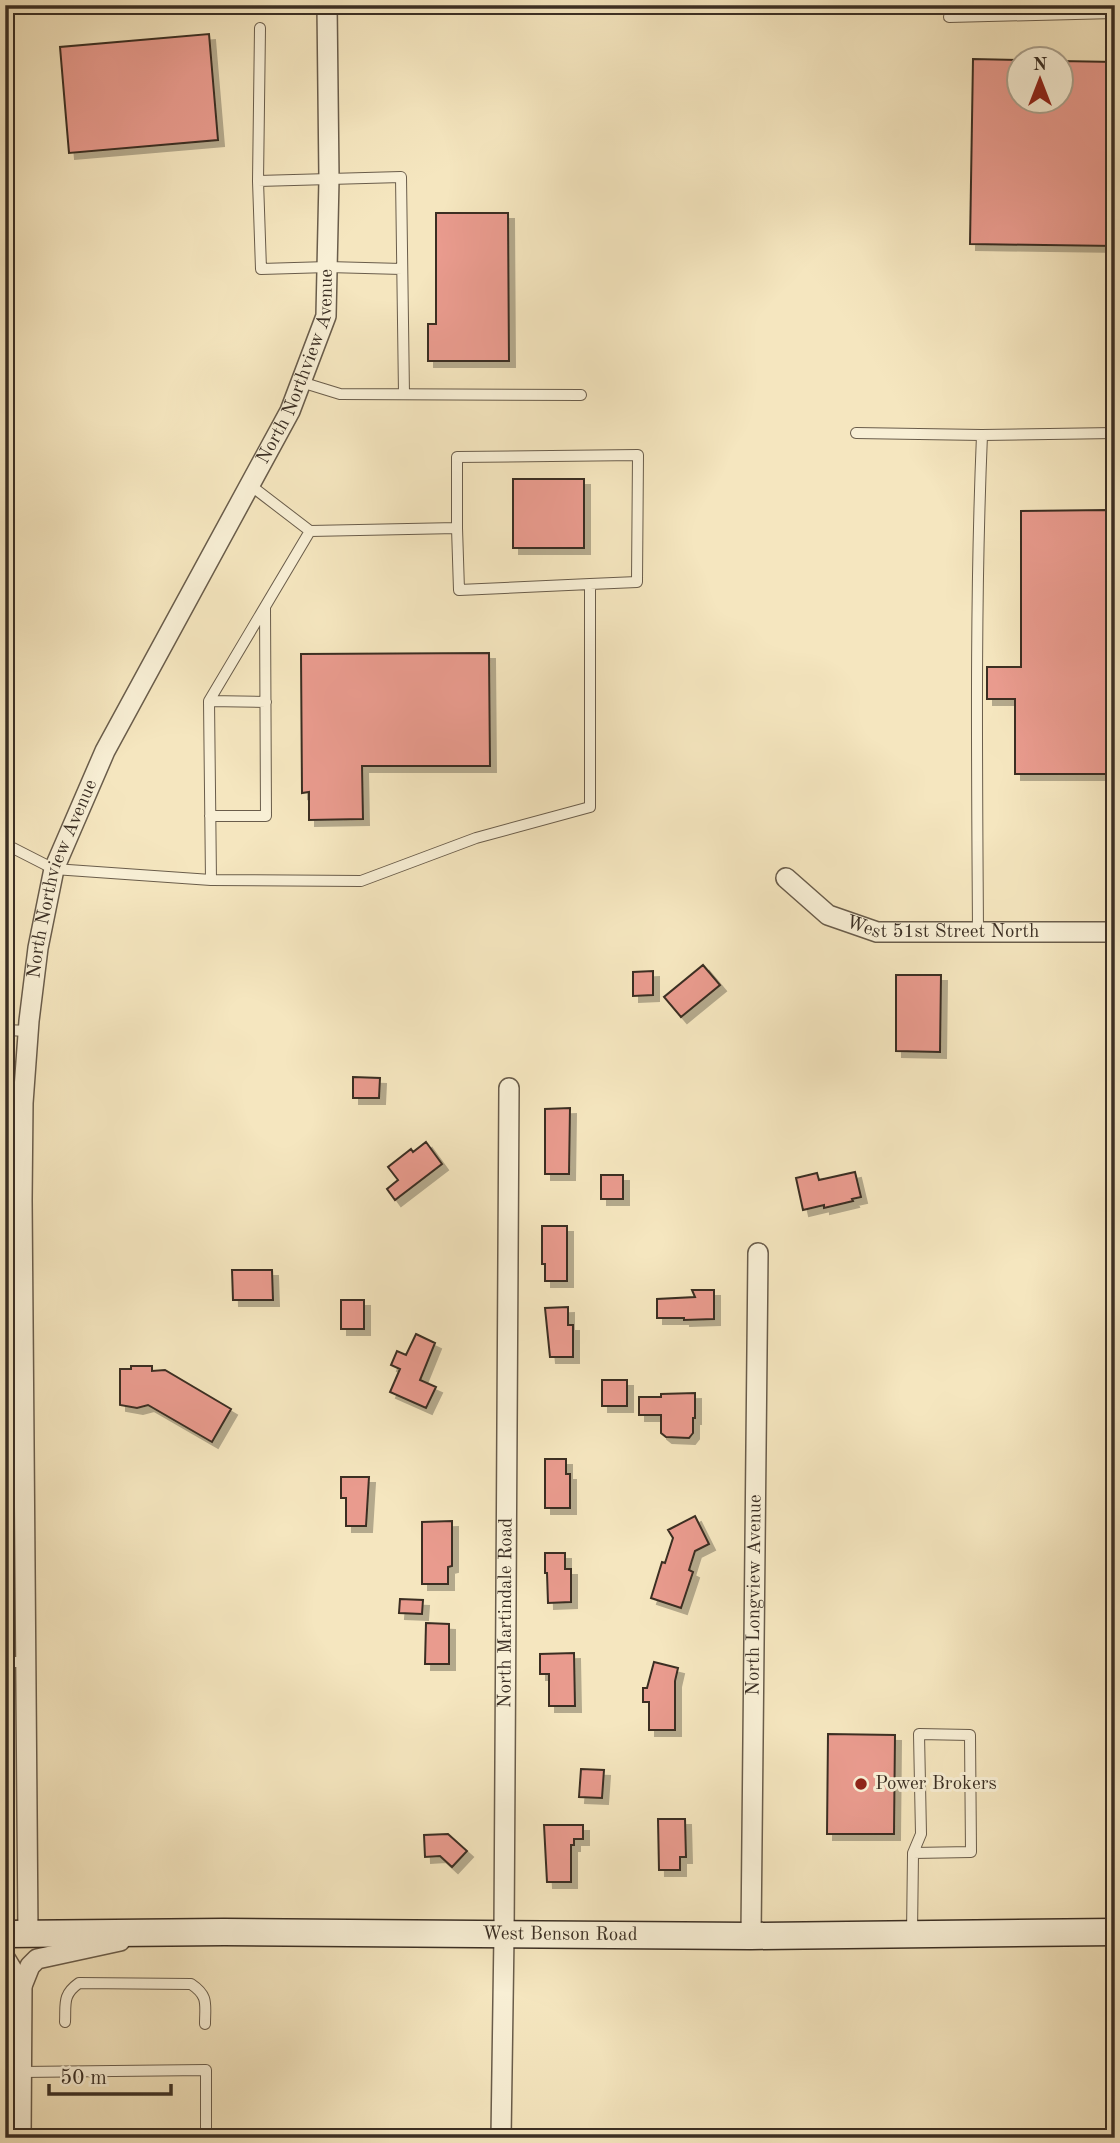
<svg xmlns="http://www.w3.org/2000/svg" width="1120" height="2143" font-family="'Old Standard TT',serif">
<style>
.building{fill:#e99b8e;stroke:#3b2f24;stroke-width:2;filter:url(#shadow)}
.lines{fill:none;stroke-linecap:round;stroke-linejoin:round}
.service-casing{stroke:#6a5d4b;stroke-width:12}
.minor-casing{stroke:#6a5d4b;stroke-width:22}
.secondary-casing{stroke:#3b2f24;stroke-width:29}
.service{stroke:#f8efd5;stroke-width:10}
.minor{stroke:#f8efd5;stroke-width:19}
.secondary{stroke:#f8efd5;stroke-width:26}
.poi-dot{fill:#8f2418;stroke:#f8efd5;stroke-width:2.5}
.labels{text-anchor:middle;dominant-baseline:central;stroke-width:6;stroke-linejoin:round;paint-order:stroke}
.street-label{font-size:19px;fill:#3b2f24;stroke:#f8efd5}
.poi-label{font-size:19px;fill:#3b2f24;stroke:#f8efd5;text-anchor:start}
</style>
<defs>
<filter id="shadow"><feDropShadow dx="6" dy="6" stdDeviation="0" flood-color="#0004"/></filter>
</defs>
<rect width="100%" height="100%" fill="#f5e6bf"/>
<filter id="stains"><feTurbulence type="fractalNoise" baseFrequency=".00286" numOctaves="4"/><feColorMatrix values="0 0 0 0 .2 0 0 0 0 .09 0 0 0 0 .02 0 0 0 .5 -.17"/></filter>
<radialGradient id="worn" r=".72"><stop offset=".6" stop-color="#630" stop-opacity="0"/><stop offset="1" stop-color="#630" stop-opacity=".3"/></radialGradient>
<!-- building -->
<path class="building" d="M209,34L218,140L69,153L60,47Z
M973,59L1018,60V102H1060V61L1115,62V246L970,244Z
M436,213H508L509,361H428V324H436Z
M513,479H584V548H513Z
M1107,510L1108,595H1115V747H1109V774H1015V699H987V667H1021V511Z
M489,653L490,766H362L363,819L309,820V792L302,793L301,654Z
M703,965L720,985L681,1017L664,997Z
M653,971V995L633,996V972Z
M896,975H941L940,1052L896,1051Z
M353,1077L380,1078L379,1098H353Z
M570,1108L569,1174H545V1109Z
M426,1142L442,1164L395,1200L387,1189L398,1180L388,1167L411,1149L413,1152Z
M855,1172L861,1197L852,1199L853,1201L824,1208V1205L803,1210L796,1178L817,1173L819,1180Z
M601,1175H623V1199H601Z
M542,1226H567V1281H545V1264H542Z
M232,1270H272L273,1300H233Z
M692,1290H714V1319L684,1320V1318H657V1299L695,1297Z
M341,1300H364V1329H341Z
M568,1307V1325H573V1357H550L545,1308Z
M416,1334L435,1343L420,1380L436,1387L426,1408L390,1392L400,1369L391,1365L397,1351L406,1355Z
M131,1366H152V1371L165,1370L231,1409L212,1442L148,1405L137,1408L120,1405V1369H131Z
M602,1380H627V1406H602Z
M695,1393V1418H693V1433L689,1438L666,1437L661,1433V1415H639V1397H661V1394Z
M545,1459H566V1474H570V1508H545Z
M341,1477H369L366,1526H346V1498H341Z
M695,1516L709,1544L695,1551L689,1570L693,1572L681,1608L651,1598L662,1562L665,1563L673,1538L668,1530Z
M452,1521V1566L448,1567V1584H422V1522Z
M545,1553H565V1569H571V1602L548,1603L547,1573H545Z
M400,1599L423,1600L422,1614L399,1613Z
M426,1623L449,1624V1664H425Z
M574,1653L575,1706H549V1674H540V1654Z
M654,1662L678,1668L675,1681V1730H649V1702H643V1688H647Z
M828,1734L895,1735L894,1834H827Z
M581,1769L604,1770L602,1798L579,1797Z
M658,1819H685L686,1857H680V1870H659Z
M544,1825H583V1839H574V1845H571V1882H547Z
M448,1834L467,1851L452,1867L440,1856L425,1857L424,1835Z"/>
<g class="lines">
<!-- service casing -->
<g class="service-casing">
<path id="service" d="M949,17L1115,13
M258,181L260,28
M402,269L328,267L261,269L258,181L401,177L404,394
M301,382L340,394L581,395
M856,433L982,435L1115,433
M457,528L459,590L590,584
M209,701L266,702
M210,816H266L265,607
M5,844L54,869L211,880L209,701L310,531L250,485
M211,880L361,881L476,838L590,807V584L637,582L638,455L457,457V528L310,531
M978,931C977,766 975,601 982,435
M5,1030L29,1031
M5,1662H25
M912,1934L913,1853L921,1834L919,1734L970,1735L971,1852L913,1853
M65,2022C66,2004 62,1995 79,1983L191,1984C209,1996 205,2004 205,2024
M5,2052L21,2051
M21,2072L206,2070V2138"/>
</g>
<!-- minor casing -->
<g class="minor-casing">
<g id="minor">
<path id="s1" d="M786,878L828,915L877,932H1115"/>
<path id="s2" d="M28,1934L22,1200L23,1103L29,1021L38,948L54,869L105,751L290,411L326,316L329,179L327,5"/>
<path id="s3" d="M751,1936L758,1253"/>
<path d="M5,1958L22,1986"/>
<path d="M21,2138L22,1986L30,1966L37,1959L120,1941"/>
<path id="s4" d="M501,2138L504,1935L509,1088"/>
</g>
</g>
<!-- secondary casing -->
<g class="secondary-casing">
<g id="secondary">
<path id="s5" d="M5,1934L224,1932L751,1936L1115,1932"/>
</g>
</g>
<!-- service -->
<use href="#service" class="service"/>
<!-- minor -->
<use href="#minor" class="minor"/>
<!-- secondary -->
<use href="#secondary" class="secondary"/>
</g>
<!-- markers -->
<circle class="poi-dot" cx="861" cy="1784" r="7"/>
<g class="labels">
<!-- street labels -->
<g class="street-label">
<text stroke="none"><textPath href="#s2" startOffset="1628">North Northview Avenue</textPath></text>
<text stroke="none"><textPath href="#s2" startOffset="1060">North Northview Avenue</textPath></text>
<text stroke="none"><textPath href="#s1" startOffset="173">West 51st Street North</textPath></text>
<text stroke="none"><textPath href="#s3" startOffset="341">North Longview Avenue</textPath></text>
<text stroke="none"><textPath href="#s4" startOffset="525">North Martindale Road</textPath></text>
<text stroke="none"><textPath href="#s5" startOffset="555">West Benson Road</textPath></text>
</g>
<!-- poi labels -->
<g class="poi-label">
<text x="875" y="1784">Power Brokers</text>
</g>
</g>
<!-- margin -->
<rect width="1120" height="2143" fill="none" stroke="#f5e6bf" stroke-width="28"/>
<rect x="7" y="7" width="1106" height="2129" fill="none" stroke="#3b2f24" stroke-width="3.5"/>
<rect x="14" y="14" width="1092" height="2115" fill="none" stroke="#3b2f24" stroke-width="2"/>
<!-- north arrow -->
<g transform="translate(1040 80)"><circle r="33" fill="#f8efd5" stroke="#aca28e" stroke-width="2"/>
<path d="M0-5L12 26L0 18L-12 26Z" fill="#8f2418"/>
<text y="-10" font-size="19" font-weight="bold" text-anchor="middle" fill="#3b2f24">N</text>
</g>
<!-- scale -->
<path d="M49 2084v10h122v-10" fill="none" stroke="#3b2f24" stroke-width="3.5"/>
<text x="60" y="2084" font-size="21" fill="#3b2f24" stroke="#f8efd5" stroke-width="5" paint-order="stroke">50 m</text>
<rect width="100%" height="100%" filter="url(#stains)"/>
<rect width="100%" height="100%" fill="url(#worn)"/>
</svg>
